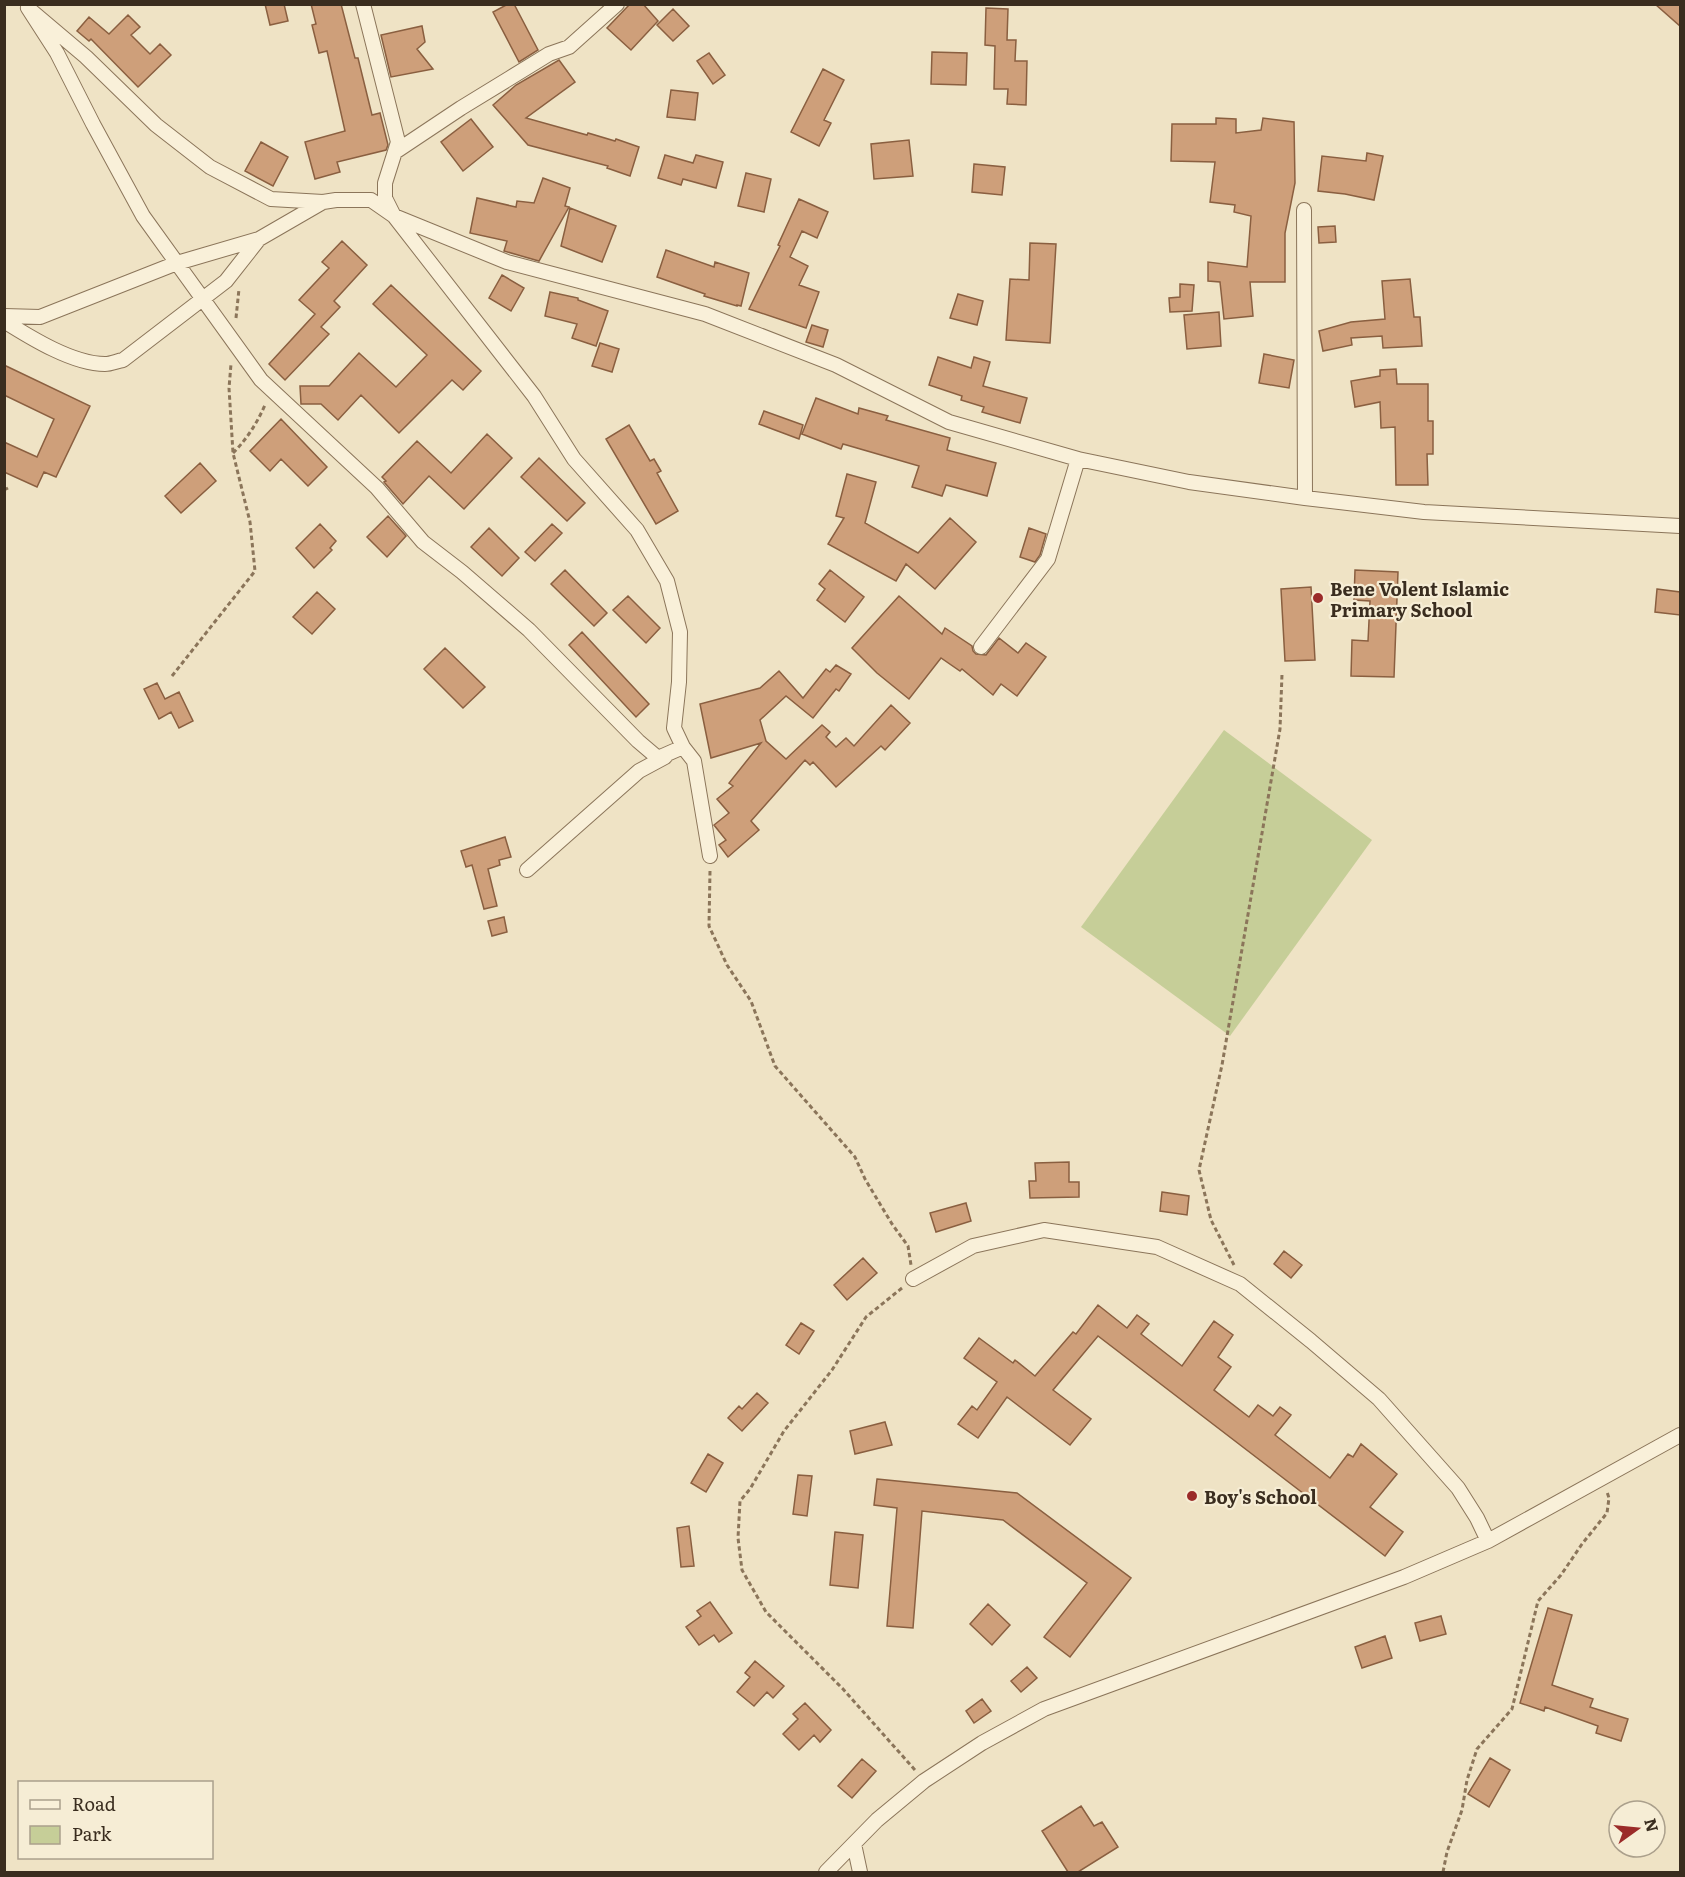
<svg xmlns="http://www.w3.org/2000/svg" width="1685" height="1877" font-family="Literata,serif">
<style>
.park{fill:#c6ce98}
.building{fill:#ce9f7a;stroke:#8a5f40;stroke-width:1.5}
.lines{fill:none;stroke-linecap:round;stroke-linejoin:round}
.street-casing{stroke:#8b755a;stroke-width:16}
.path{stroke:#8b755a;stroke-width:3;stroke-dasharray:4.5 3;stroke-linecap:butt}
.street{stroke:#f9f0d9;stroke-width:14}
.poi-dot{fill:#9b2b29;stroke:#f6edd5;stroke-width:2}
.labels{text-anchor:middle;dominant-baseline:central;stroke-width:4.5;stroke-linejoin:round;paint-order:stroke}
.poi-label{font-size:18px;font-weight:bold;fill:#3a2d1f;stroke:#f6edd5;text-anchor:start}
</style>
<rect width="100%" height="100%" fill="#efe3c5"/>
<!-- park -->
<path class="park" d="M1224,730L1372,840L1230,1036L1081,927Z"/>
<!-- building -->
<path class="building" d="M265,4H284L288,21L270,25Z
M311,4H341L355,58H358L372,115L380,113L388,145L386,150L337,162L340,172L315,179L305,142L345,131L327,51L319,53L312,25L316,24Z
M508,4H514L538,50L519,62L493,12Z
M630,4H643L658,21L631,50L607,28Z
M1655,4H1680V26Z
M986,8L1008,9L1007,40H1016L1015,61H1027L1026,105L1007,104L1008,89H994L995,46L985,45Z
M673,9L689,26L673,41L657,25Z
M128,15L140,27L131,35L150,54L160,44L171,55L138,87L91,39L89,41L77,31L89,17L109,34Z
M422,26L425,42L417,49L433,69L391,77L381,35Z
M932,52L967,53L966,85L931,84Z
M709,53L725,75L713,84L697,61Z
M559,60L575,82L526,118L587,135L588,133L615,141L616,139L639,147L630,176L607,168L608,166L528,145L493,105L516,85Z
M823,69L844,80L824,120L831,123L819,146L791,132Z
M671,90L698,93L695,120L667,117Z
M1216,118L1236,119V133L1261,130L1263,118L1294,122L1295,183L1285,233V282H1250L1253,316L1224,319L1220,282L1208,281V262L1247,267L1251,216L1234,212L1235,205L1210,202L1215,162L1171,161L1172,124H1216Z
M471,119L493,147L463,171L441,142Z
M909,140L913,176L874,179L871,144Z
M261,142L288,157L273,186L245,171Z
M1367,153L1383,156L1374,200L1345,194L1318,191L1322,156L1366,161Z
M665,155L693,163L696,155L723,162L716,188L683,179L681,185L658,178Z
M974,164L1005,167L1002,195L972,192Z
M746,173L771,179L764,212L738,206Z
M543,178L570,188L565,206L569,207L539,261L504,251L507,241L470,233L477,198L516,207L517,201L534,203Z
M799,199L828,212L817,238L802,231L790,257L808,266L799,285L819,292L806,328L749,309L780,246L778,245Z
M570,208L616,226L602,262L561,246Z
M1335,226L1336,242L1319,243L1318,227Z
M342,241L367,265L334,301L340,307L321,327L329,334L285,380L269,364L315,314L299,300L329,268L322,262Z
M1030,243L1056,244L1050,343L1006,340L1010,279L1029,280Z
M666,250L714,267L715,262L749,273L741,306L737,305V306L704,296L705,294L657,277Z
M502,275L524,288L511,311L489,298Z
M1410,279L1414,317H1420L1422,346L1383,348L1382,336L1351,338L1352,345L1323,351L1319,331L1351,322L1385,319L1382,281Z
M1180,284L1194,285L1192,311L1170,312L1169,298L1180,297Z
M391,285L481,371L463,390L452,380L399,433L361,395L338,420L321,404H301L300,386H329L359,353L396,387L427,355L373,304Z
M550,292L578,298V300L608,311L596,346L572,338L577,324L545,316Z
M958,294L983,301L977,325L950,318Z
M1219,312L1221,346L1187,349L1184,315Z
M812,325L828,330L823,347L806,342Z
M600,343L619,349L612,372L592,366Z
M1264,354L1294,360L1289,388L1259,383Z
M938,357L971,368L974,357L990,362L983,386L1027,398L1020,423L982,412L984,407L961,400L962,396L929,385Z
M4,365L90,406L56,477L44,472L37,487L4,472V442L37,457L54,419L4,395Z
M1396,369L1397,384H1428V421H1433V454H1427L1428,485H1396L1395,427L1381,428L1380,402L1355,407L1351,381L1380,376V370Z
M816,398L858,414L859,408L888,416L886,420L950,438L947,450L996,463L987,496L946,485L942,496L912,487L919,466L843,444L841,449L802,434Z
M764,411L803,425L799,439L759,424Z
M281,419L327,467L308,486L281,459L270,471L250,451Z
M629,425L650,461L654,459L661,471L657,473L678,511L656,524L606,439Z
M487,434L512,458L464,509L429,476L403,504L384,482L386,481L382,477L417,441L451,473Z
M539,458L585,503L567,521L521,477Z
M200,463L216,481L181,513L165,496Z
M847,474L876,482L865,523L918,553L950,518L976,542L935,589L906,564L896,581L828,544L844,518L836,516Z
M388,516L406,536L387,557L367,537Z
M320,524L336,541L330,548L332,550L314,568L296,548Z
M552,524L562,533L535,561L525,552Z
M489,528L519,558L502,576L471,547Z
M1029,528L1046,534L1040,555L1035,562L1020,557Z
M565,570L607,613L594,626L551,584Z
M830,570L864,597L845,622L817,600L825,589L819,584Z
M1355,570L1398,572L1394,677L1351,676L1352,640L1368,641L1370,601L1354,600Z
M1311,587L1315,660L1285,661L1281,589Z
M1657,589L1680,592V615L1655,612Z
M317,592L335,609L312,634L293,617Z
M628,596L660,628L646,643L613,610Z
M899,596L942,634L945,628L972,646L973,651L976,654L986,655L999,638L1018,653L1026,643L1046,657L1017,696L1001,684L993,695L962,669L960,671L941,658L909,699L877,673L852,648Z
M582,632L649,704L636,717L569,645Z
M445,648L485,687L463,708L424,669Z
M836,665L851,674L839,691L836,689L813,718L786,696L760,720L766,741L786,759L822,725L830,732L826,737L836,747L846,738L854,746L891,705L910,723L885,750L881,746L836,787L813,762L810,765L805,760L751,821L759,830L728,857L719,845L726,840L714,825L729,813L717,799L733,786L729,783L761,743L711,758L700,704L760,688L779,671L803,698L826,669L830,672Z
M157,683L165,699L179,692L193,721L179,728L171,712L159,719L144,689Z
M505,837L511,857L499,860L500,865L488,869L497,906L484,909L472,865L466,867L461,851Z
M504,917L507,932L492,936L488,921Z
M1069,1162V1182H1079V1197L1030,1198L1029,1181H1036L1035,1163Z
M1162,1192L1189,1196L1187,1215L1160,1211Z
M966,1203L971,1221L936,1232L930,1213Z
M1284,1251L1302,1265L1291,1278L1274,1264Z
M863,1258L877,1273L847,1300L834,1285Z
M1098,1305L1127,1328L1137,1315L1149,1324L1141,1334L1182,1366L1214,1321L1233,1335L1218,1357L1231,1367L1214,1390L1249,1417L1258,1405L1273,1416L1280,1407L1291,1415L1275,1435L1330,1478L1348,1454L1353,1457L1361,1444L1397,1474L1370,1507L1403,1532L1385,1556L1098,1336L1053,1390L1091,1419L1070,1445L1007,1397L978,1438L958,1424L972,1406L977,1410L997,1382L964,1358L979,1338L1013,1363L1015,1360L1035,1376L1073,1332L1076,1334Z
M801,1323L814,1331L799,1354L786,1345Z
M757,1393L768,1403L742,1431L728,1418L739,1406L742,1409Z
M885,1422L892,1445L855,1454L850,1431Z
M708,1454L723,1463L706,1492L691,1483Z
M798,1475L812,1476L807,1516L793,1514Z
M877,1479L1017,1493L1131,1578L1070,1657L1044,1637L1087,1583L1003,1520L922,1511L913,1628L887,1626L897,1508L874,1505Z
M689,1526L694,1566L681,1567L677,1528Z
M835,1532L863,1535L858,1588L830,1585Z
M710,1602L732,1633L719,1642L714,1635L699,1645L686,1627L701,1616L697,1611Z
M988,1604L1010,1625L992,1645L970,1624Z
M1548,1608L1572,1615L1552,1685L1593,1699L1590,1707L1628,1719L1621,1741L1596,1733L1598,1726L1545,1707L1544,1711L1520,1703Z
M1441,1616L1446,1634L1420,1641L1415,1623Z
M1385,1636L1392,1658L1362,1668L1355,1647Z
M755,1661L784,1686L773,1698L767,1692L754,1706L737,1692L750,1677L745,1673Z
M1027,1667L1037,1678L1021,1692L1011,1681Z
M982,1699L991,1711L974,1723L966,1711Z
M805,1703L831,1730L820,1742L814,1735L799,1750L783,1734L798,1719L793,1714Z
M1490,1758L1510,1770L1489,1807L1468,1794Z
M862,1759L876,1771L852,1798L838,1786Z
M1081,1806L1094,1826L1102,1822L1118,1847L1078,1872H1068L1042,1831Z"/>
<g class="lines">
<!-- street casing -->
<g class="street-casing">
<path id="street" d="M363,4L398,142L385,183V198L394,216L534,396L574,459L637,530L667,581L680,632L679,682L674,728L683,747L694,761L710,856
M395,152L461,108L510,78L549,54L569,47L617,4
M323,202L271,199L210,167L156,125L86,57L28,8L57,53L93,124L143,216L261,380L377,488L423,542L462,572L529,630L638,741L658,758L683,747
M1304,210L1305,498
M4,316L40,317L177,263L259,239L323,202L336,200H371L394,216L507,262L705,314L836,365L949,422L1078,459L1189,482L1305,498L1424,512L1680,526
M4,321C31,338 73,364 105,364C111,364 117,361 123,360L226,281L259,239
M981,647L1048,559L1078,459
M527,870L639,771L665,757
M913,1279L973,1246L1044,1230L1157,1247L1240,1284L1311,1341L1379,1399L1458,1488L1477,1518L1488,1541
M854,1844L860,1872
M826,1872L877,1820L924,1781L982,1743L1044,1709L1404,1577L1488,1541L1680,1435"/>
</g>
<!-- path -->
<path class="path" d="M236,318L239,289
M233,453C247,439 257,423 265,405
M4,490L8,488
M172,676L255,571L250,522L233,453L229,388L231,364
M710,871L709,926L727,965L751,1001L775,1066L855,1157L865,1179L892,1224L908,1246L911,1265
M1234,1265L1211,1220L1199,1170L1222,1065L1280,729L1282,674
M902,1288L866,1317L832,1370L784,1431L750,1489L740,1501L738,1538L742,1570L766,1612L843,1689L915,1770
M1443,1872L1447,1852L1462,1810L1467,1780L1477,1749L1512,1709L1538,1601L1561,1575L1582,1544L1607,1513L1609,1498L1607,1492"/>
<!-- street -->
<use href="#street" class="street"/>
</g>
<!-- markers -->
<g class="poi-dot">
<circle cx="1318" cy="598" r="6"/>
<circle cx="1192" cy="1496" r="6"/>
</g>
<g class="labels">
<!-- poi labels -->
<g class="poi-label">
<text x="1330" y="588">Bene Volent Islamic<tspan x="1330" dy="21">Primary School</tspan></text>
<text x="1204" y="1496">Boy's School</text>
</g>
</g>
<!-- border -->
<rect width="1685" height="1877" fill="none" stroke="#3a2d1f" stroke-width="12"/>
<!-- legend -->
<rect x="18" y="1781" width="195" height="78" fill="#f6edd5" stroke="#aba08c" stroke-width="1.5"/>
<rect x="30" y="1800" width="30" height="9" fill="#f9f0d9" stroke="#aba08c" stroke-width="1.5"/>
<text x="72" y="1811" font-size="18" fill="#3a2d1f">Road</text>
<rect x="30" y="1826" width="30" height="18" fill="#c6ce98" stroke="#aba08c" stroke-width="1.5"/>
<text x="72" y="1841" font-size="18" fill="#3a2d1f">Park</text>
<!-- north arrow -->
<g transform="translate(1637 1829) rotate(75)"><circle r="28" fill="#f6edd5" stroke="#aba08c" stroke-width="1.5"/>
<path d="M0-4.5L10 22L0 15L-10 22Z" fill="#9b2b29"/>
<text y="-9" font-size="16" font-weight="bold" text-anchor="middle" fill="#3a2d1f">N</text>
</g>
</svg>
